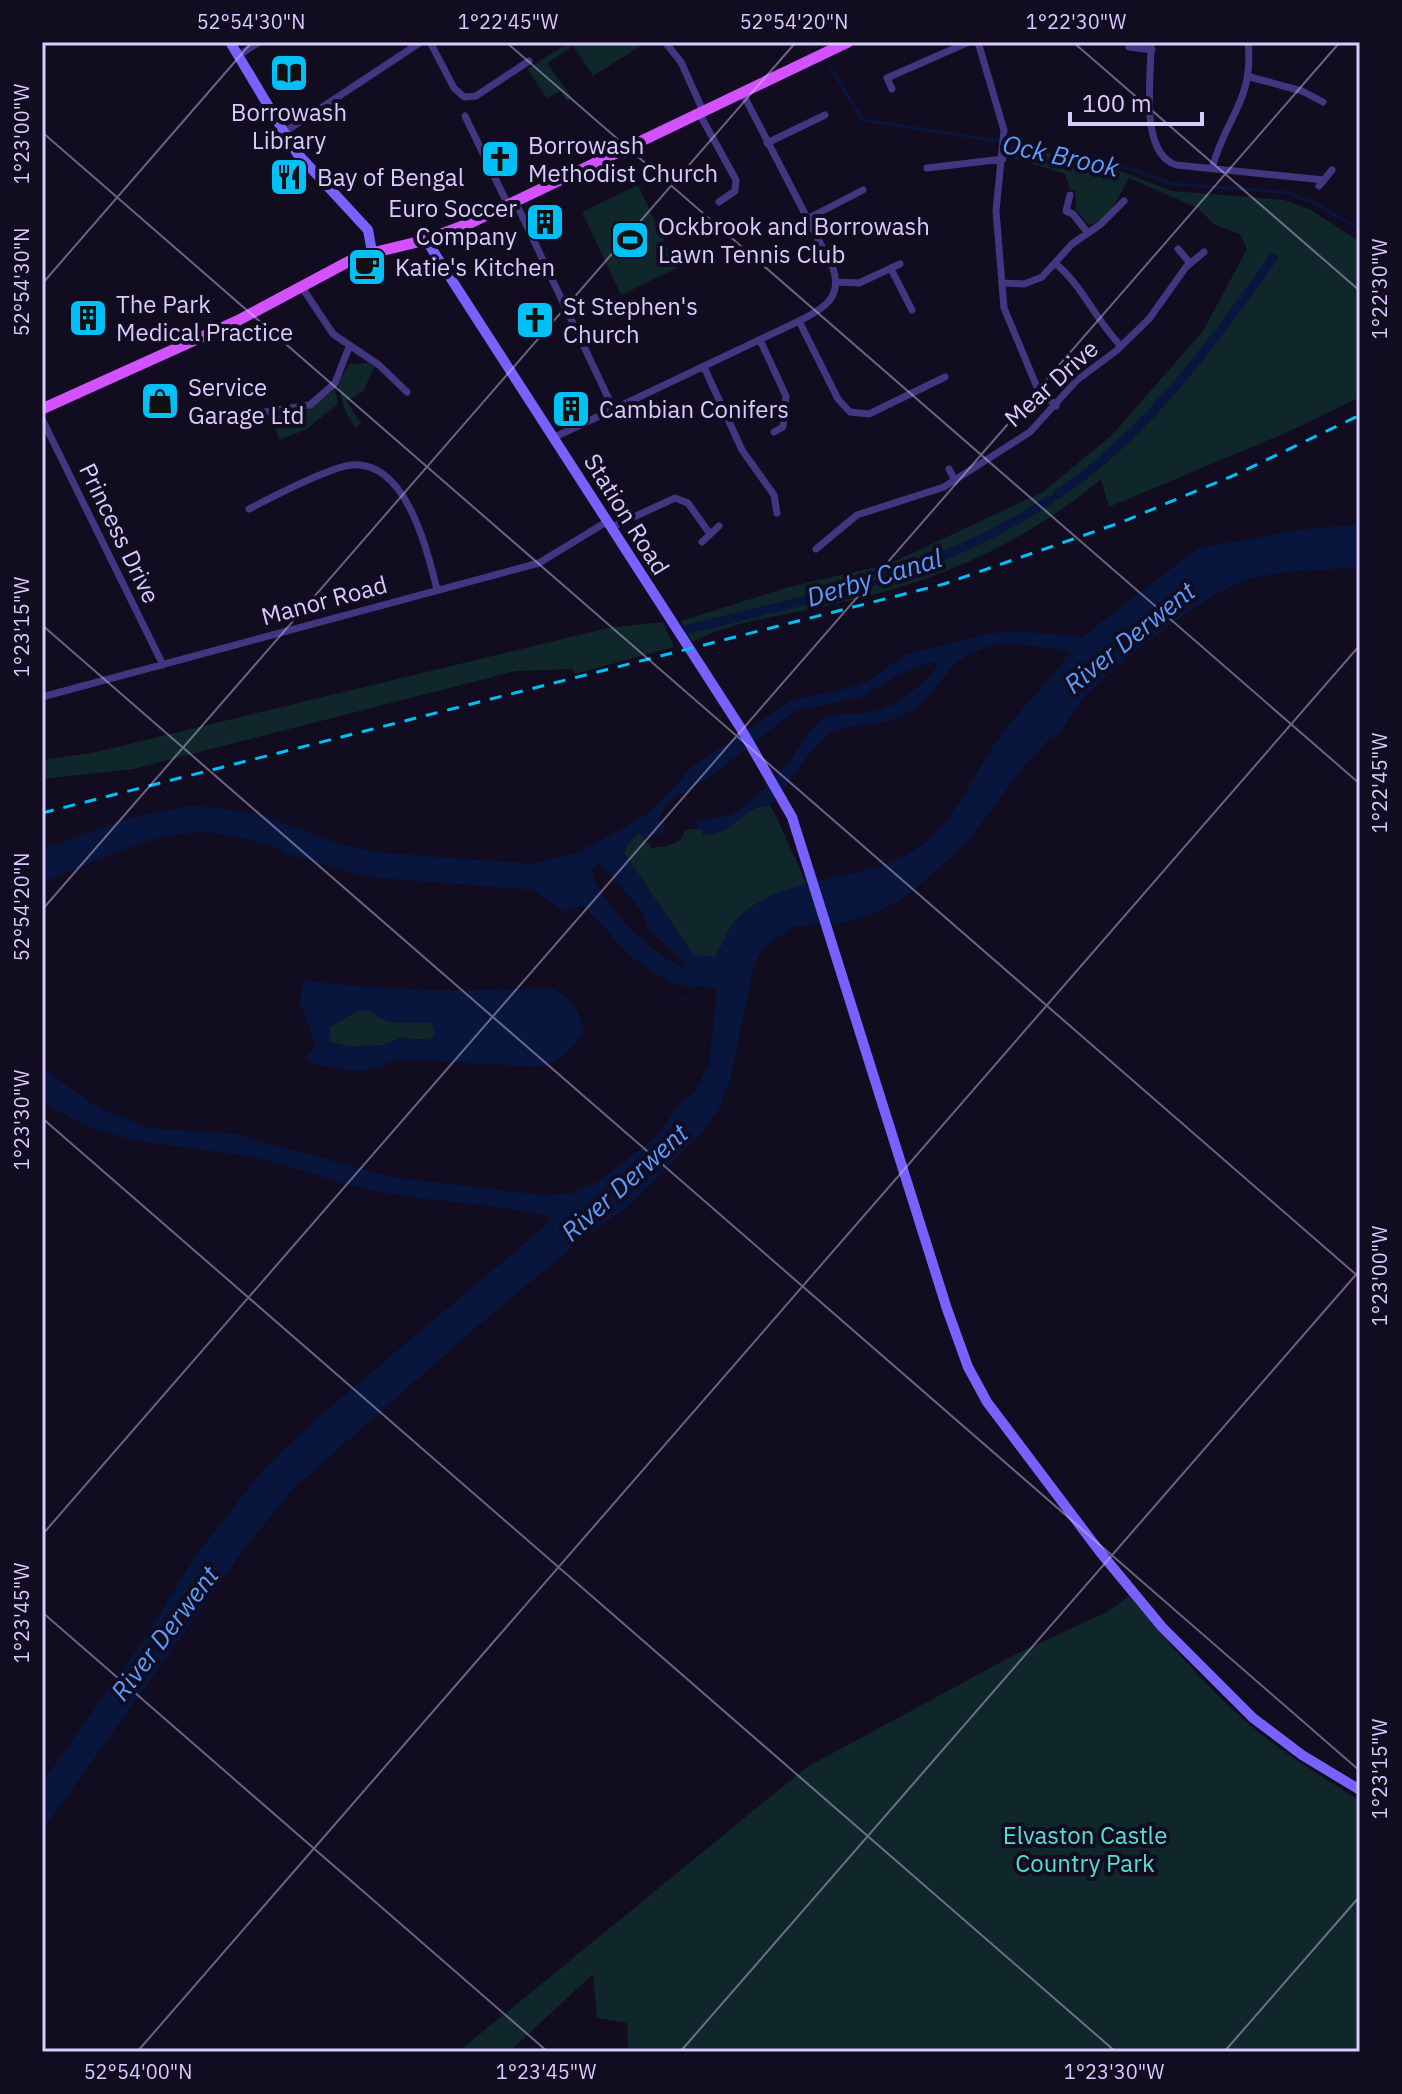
<svg xmlns="http://www.w3.org/2000/svg" width="1402" height="2094" font-family="'IBM Plex Sans',sans-serif">
<style>
.green{fill:#0f272a}
.water{fill:#08153d;fill-rule:evenodd}
.lines{fill:none;stroke-linecap:round;stroke-linejoin:round}
.stream{stroke:#08153d;stroke-width:3}
.canal{stroke:#08153d;stroke-width:9}
.street{stroke:#423680;stroke-width:7}
.secondary{stroke:#7862ff;stroke-width:10}
.primary{stroke:#d352ff;stroke-width:11}
.rail{stroke:#00c0f6;stroke-width:3;stroke-dasharray:12 10;stroke-linecap:butt}
.ticks{fill:none;stroke:#d7cbff;stroke-width:2;stroke-opacity:0.45}
.labels{text-anchor:middle;dominant-baseline:central;stroke-width:8;stroke-linejoin:round;paint-order:stroke}
.poi-label{font-size:24px;fill:#d7cbff;stroke:#120c20;text-anchor:start}
.street-label{font-size:24px;fill:#d7cbff;stroke:#120c20}
.park-label{font-size:24px;fill:#55e0ce;stroke:#120c20}
.water-label{font-size:26px;font-style:italic;fill:#599eff;stroke:#120c20}
.neatline{fill:none;stroke:#d7cbff;stroke-width:3}
.ticks-label{font-size:20px;text-anchor:middle;fill:#d7cbff}
</style>
<rect width="100%" height="100%" fill="#120c20"/>
<!-- green -->
<path class="green" d="M570,42H647L593,76L573,46L547,63L572,98L567,101L560,91L547,98L527,69Z
M1011,146L1094,161L1172,191L1284,200L1311,210L1360,242V397L1290,431L1109,507L1101,479C1024,544 937,581 839,603C792,615 735,619 692,642L681,621L789,587L889,564L1043,492L1112,435L1203,331L1247,249L1240,234L1215,225L1198,208L1129,178C1118,196 1112,219 1089,225L1076,210L1075,191L1070,189L1065,174L1010,157Z
M638,185L677,268L621,295L582,212Z
M368,363L375,367L363,391L347,401L361,424L355,428L344,408L338,384L349,364Z
M335,389L338,404L305,430L279,440L272,414L308,410Z
M663,622L674,647L574,674L572,669L516,671L133,769L42,779V760L92,753L608,628Z
M762,804L770,806L776,816L807,885L779,894L738,918L715,957L694,956L622,850L639,832L652,848C666,846 681,846 685,830L727,825Z
M370,1010L380,1018L431,1023L436,1035L429,1040L401,1038L383,1045L350,1047L329,1042L330,1027L357,1011Z
M1129,1596C1165,1639 1202,1681 1243,1719C1279,1751 1320,1775 1360,1801V2052H628L627,2023L597,2018L593,1974L509,2052H458L807,1767L1018,1653L1109,1611Z"/>
<!-- water -->
<path class="water" d="M1360,525V568C1323,570 1285,569 1250,579C1209,590 1116,663 1086,696C1075,708 1067,723 1057,736L1051,737L1025,765L966,844L903,899L870,915L841,923L793,927L764,947L754,966L731,1077L719,1109L706,1128L628,1206L581,1240L481,1323L294,1488L247,1545L42,1831V1783L140,1645L197,1554L262,1471L315,1420L551,1221L548,1217C487,1201 426,1203 367,1189C328,1180 290,1165 250,1157C177,1143 104,1147 42,1100V1067L95,1106L148,1128L235,1134L391,1177L541,1195L569,1194L598,1182L655,1138L683,1100L692,1096L709,1064L717,989L696,986L691,999L663,1001L690,997L694,987L669,982L632,958L583,905L566,912L532,890L367,877L286,853L283,858L284,852C180,808 139,848 42,882V849L127,819L193,805L260,814L335,843L373,852L532,864L576,853L631,824L651,811L693,766L792,700L852,687L866,682L905,655L985,634L1015,631L1082,637L1198,548L1312,528ZM1005,643L1067,650L1069,653C1049,684 1020,708 999,738C974,773 956,819 921,846C871,884 781,871 736,920C726,931 723,945 715,957L694,955L624,854L629,840L639,833L644,839L664,832V824L658,820L668,802L707,779L795,711L861,697L900,674L929,663H940C920,686 898,709 865,713C851,714 837,711 824,719C808,728 803,742 793,756C779,775 756,799 736,812C725,819 708,816 697,822L696,829L702,830V834C729,840 744,804 770,806C790,784 805,754 828,735C845,722 879,728 904,715C951,690 936,655 1005,643ZM600,863L641,910L650,931L685,963L686,968C658,961 592,897 592,868Z
M303,980C386,992 466,992 551,988C570,994 580,1013 584,1031C573,1050 561,1061 540,1067L400,1059L370,1070L348,1071L309,1062L306,1055L316,1048L300,1002ZM370,1010L388,1022L430,1023L436,1035L429,1040L400,1038L383,1045L350,1047L329,1042L330,1027L357,1011Z"/>
<g class="lines">
<!-- stream -->
<path class="stream" d="M811,42L816,47
M829,66L863,120L1094,156L1173,184L1284,192L1314,202L1360,230"/>
<!-- canal -->
<path class="canal" d="M1057,495C1146,435 1212,344 1273,258
M688,629C820,597 934,575 1050,500"/>
<!-- street -->
<path class="street" d="M430,42L454,88L464,97L476,96L529,61
M665,42L681,62L703,111
M978,42L1004,130L996,211L1004,308L1037,387L1056,406
M1151,42C1152,75 1138,152 1176,165L1324,180
M1129,47L1152,50
M238,56L259,42
M1250,77L1302,91L1323,102
M892,89L887,78L969,42
M699,113L736,180L735,191L719,202
M465,116L508,205
M283,133L421,42
M767,143L825,115
M927,168L1003,159
M1212,168C1227,115 1254,100 1248,42
M1319,186L1332,170
M1070,195L1066,211L1073,214L1088,233
M515,201L614,410
M807,219L863,190
M1178,249L1190,263
M1056,264C1083,286 1096,321 1121,346
M891,269L912,310
M836,282L859,283L900,264
M1003,283L1024,284L1042,277L1072,244L1101,224L1124,201
M301,286L333,334L379,365L407,392
M799,321L838,399L850,412L869,414L945,377
M760,340L786,396L783,427L774,432
M704,367L742,450L774,495L777,513
M258,413L310,405L335,383L349,347
M42,419L163,665
M555,437L799,321C823,309 843,298 833,268L742,92
M949,469L955,481
M249,509C272,497 329,467 352,465C407,461 427,551 437,589
M612,527L675,498L688,503L710,534
M702,542L719,526
M816,549L857,515L944,487L1030,432L1077,380L1116,351L1149,319L1186,267L1204,252
M42,697L539,563L608,521"/>
<!-- secondary -->
<path class="secondary" d="M230,42L296,152L368,230L372,252
M426,240L740,727L792,817L947,1309L968,1367L987,1402L1100,1552L1162,1627L1253,1718L1302,1755L1360,1790"/>
<!-- primary -->
<path class="primary" d="M42,409L237,321L359,256L426,240L468,224L848,42"/>
<!-- rail -->
<path class="rail" d="M42,813L944,584L1122,522L1237,474L1360,415"/>
</g>
<!-- ticks -->
<path class="ticks" d="M506,42L1360,784M1073,42L1360,291M42,132L1360,1278M42,284L252,42M42,625L1360,1771M42,910L796,42M42,1118L1116,2052M42,1535L1340,42M42,1612L548,2052M137,2052L1360,645M680,2052L1360,1270M1224,2052L1360,1896"/>
<!-- icons -->
<defs>
<g id="library-square" transform="scale(2)"><rect x="-9" y="-9" width="18" height="18" rx="4" fill="#00c0f6" stroke="#120c20"/><path d="M-6-4Q-3-5.5-.7-3.5V5Q-3 3-6 4ZM6-4Q3-5.5 .7-3.5V5Q3 3 6 4Z" fill="#111"/></g>
<g id="church-square" transform="scale(2)"><rect x="-9" y="-9" width="18" height="18" rx="4" fill="#00c0f6" stroke="#120c20"/><path d="M-1.2-6h2.4v3.5h3.3v2.4h-3.3V6h-2.4V-.1h-3.3v-2.4h3.3Z" fill="#111"/></g>
<g id="restaurant-square" transform="scale(2)"><rect x="-9" y="-9" width="18" height="18" rx="4" fill="#00c0f6" stroke="#120c20"/><path d="M-5-6h1v4h1v-4h1v4h1v-4h1v5L-1.5 .5V6h-2V.5L-5-1ZM5-6V6H3V1.5H1.5Q1.5-4 5-6Z" fill="#111"/></g>
<g id="building-square" transform="scale(2)"><rect x="-9" y="-9" width="18" height="18" rx="4" fill="#00c0f6" stroke="#120c20"/><path d="M-4-6H4V6H1V3H-1V6H-4ZM-2.5-4.3h1.7v1.8h-1.7ZM.8-4.3h1.7v1.8H.8ZM-2.5-1h1.7V.8h-1.7ZM.8-1h1.7V.8H.8Z" fill="#111"/></g>
<g id="stadium-square" transform="scale(2)"><rect x="-9" y="-9" width="18" height="18" rx="4" fill="#00c0f6" stroke="#120c20"/><path d="M0-5a6.5 5 0 1 0 0 10a6.5 5 0 1 0 0-10ZM-3.5-1.8h7v3.6h-7Z" fill="#111"/></g>
<g id="cafe-square" transform="scale(2)"><rect x="-9" y="-9" width="18" height="18" rx="4" fill="#00c0f6" stroke="#120c20"/><path d="M-5.5-4.5H6V0H3Q3 3.5 0 3.5H-2.5Q-5.5 3.5-5.5 0ZM3-3.2v2h1.7v-2ZM-6 4.5H4V6H-6Z" fill="#111"/></g>
<g id="shop-square" transform="scale(2)"><rect x="-9" y="-9" width="18" height="18" rx="4" fill="#00c0f6" stroke="#120c20"/><path d="M-5-2.5h2.3a2.7 3.5 0 0 1 5.4 0H5L5.5 6h-11ZM-1.5-2.5h3a1.5 2.3 0 0 0-3 0Z" fill="#111"/></g>
</defs>
<g fill-rule="evenodd">
<use href="#library-square" x="289" y="73"/>
<use href="#church-square" x="500" y="159"/>
<use href="#restaurant-square" x="289" y="177"/>
<use href="#building-square" x="545" y="222"/>
<use href="#stadium-square" x="630" y="240"/>
<use href="#cafe-square" x="367" y="267"/>
<use href="#building-square" x="88" y="318"/>
<use href="#church-square" x="535" y="320"/>
<use href="#shop-square" x="160" y="401"/>
<use href="#building-square" x="571" y="409"/>
</g>
<g class="labels">
<!-- poi labels -->
<g class="poi-label">
<text x="289" y="112" text-anchor="middle">Borrowash<tspan x="289" dy="28">Library</tspan></text>
<text x="528" y="145">Borrowash<tspan x="528" dy="28">Methodist Church</tspan></text>
<text x="317" y="177">Bay of Bengal</text>
<text x="517" y="208" text-anchor="end">Euro Soccer<tspan x="517" dy="28">Company</tspan></text>
<text x="658" y="226">Ockbrook and Borrowash<tspan x="658" dy="28">Lawn Tennis Club</tspan></text>
<text x="395" y="267">Katie's Kitchen</text>
<text x="116" y="304">The Park<tspan x="116" dy="28">Medical Practice</tspan></text>
<text x="563" y="306">St Stephen's<tspan x="563" dy="28">Church</tspan></text>
<text x="188" y="387">Service<tspan x="188" dy="28">Garage Ltd</tspan></text>
<text x="599" y="409">Cambian Conifers</text>
</g>
<!-- street labels -->
<g class="street-label">
<text transform="translate(1051 383) rotate(-42)">Mear Drive</text>
<text transform="translate(627 514) rotate(58)">Station Road</text>
<text transform="translate(120 533) rotate(64)">Princess Drive</text>
<text transform="translate(324 600) rotate(-15)">Manor Road</text>
</g>
<!-- park labels -->
<g class="park-label">
<text x="1085" y="1835">Elvaston Castle<tspan x="1085" dy="28">Country Park</tspan></text>
</g>
<!-- water labels -->
<g class="water-label">
<text transform="translate(1061 155) rotate(12)">Ock Brook</text>
<text transform="translate(874 577) rotate(-17)">Derby Canal</text>
<text transform="translate(1129 637) rotate(-39)">River Derwent</text>
<text transform="translate(624 1182) rotate(-42)">River Derwent</text>
<text transform="translate(164 1633) rotate(-53)">River Derwent</text>
</g>
</g>
<!-- border -->
<rect width="1402" height="2094" fill="none" stroke="#120c20" stroke-width="88"/>
<!-- scale -->
<path d="M1070 112v12h132v-12" fill="none" stroke="#d7cbff" stroke-width="4"/>
<text x="1082" y="112" font-size="24" fill="#d7cbff" stroke="#120c20" stroke-width="6" paint-order="stroke">100 m</text>
<rect x="44" y="44" width="1314" height="2006" class="neatline"/>
<g class="ticks-label">
<text x="251" y="29">52°54'30"N</text>
<text x="508" y="29">1°22'45"W</text>
<text x="794" y="29">52°54'20"N</text>
<text x="1076" y="29">1°22'30"W</text>
<text transform="translate(22 134) rotate(-90)" y="7">1°23'00"W</text>
<text transform="translate(22 282) rotate(-90)" y="7">52°54'30"N</text>
<text transform="translate(1380 289) rotate(-90)" y="7">1°22'30"W</text>
<text transform="translate(22 627) rotate(-90)" y="7">1°23'15"W</text>
<text transform="translate(1380 783) rotate(-90)" y="7">1°22'45"W</text>
<text transform="translate(22 907) rotate(-90)" y="7">52°54'20"N</text>
<text transform="translate(22 1120) rotate(-90)" y="7">1°23'30"W</text>
<text transform="translate(1380 1276) rotate(-90)" y="7">1°23'00"W</text>
<text transform="translate(22 1613) rotate(-90)" y="7">1°23'45"W</text>
<text transform="translate(1380 1769) rotate(-90)" y="7">1°23'15"W</text>
<text x="138" y="2079">52°54'00"N</text>
<text x="546" y="2079">1°23'45"W</text>
<text x="1114" y="2079">1°23'30"W</text>
</g>
</svg>
